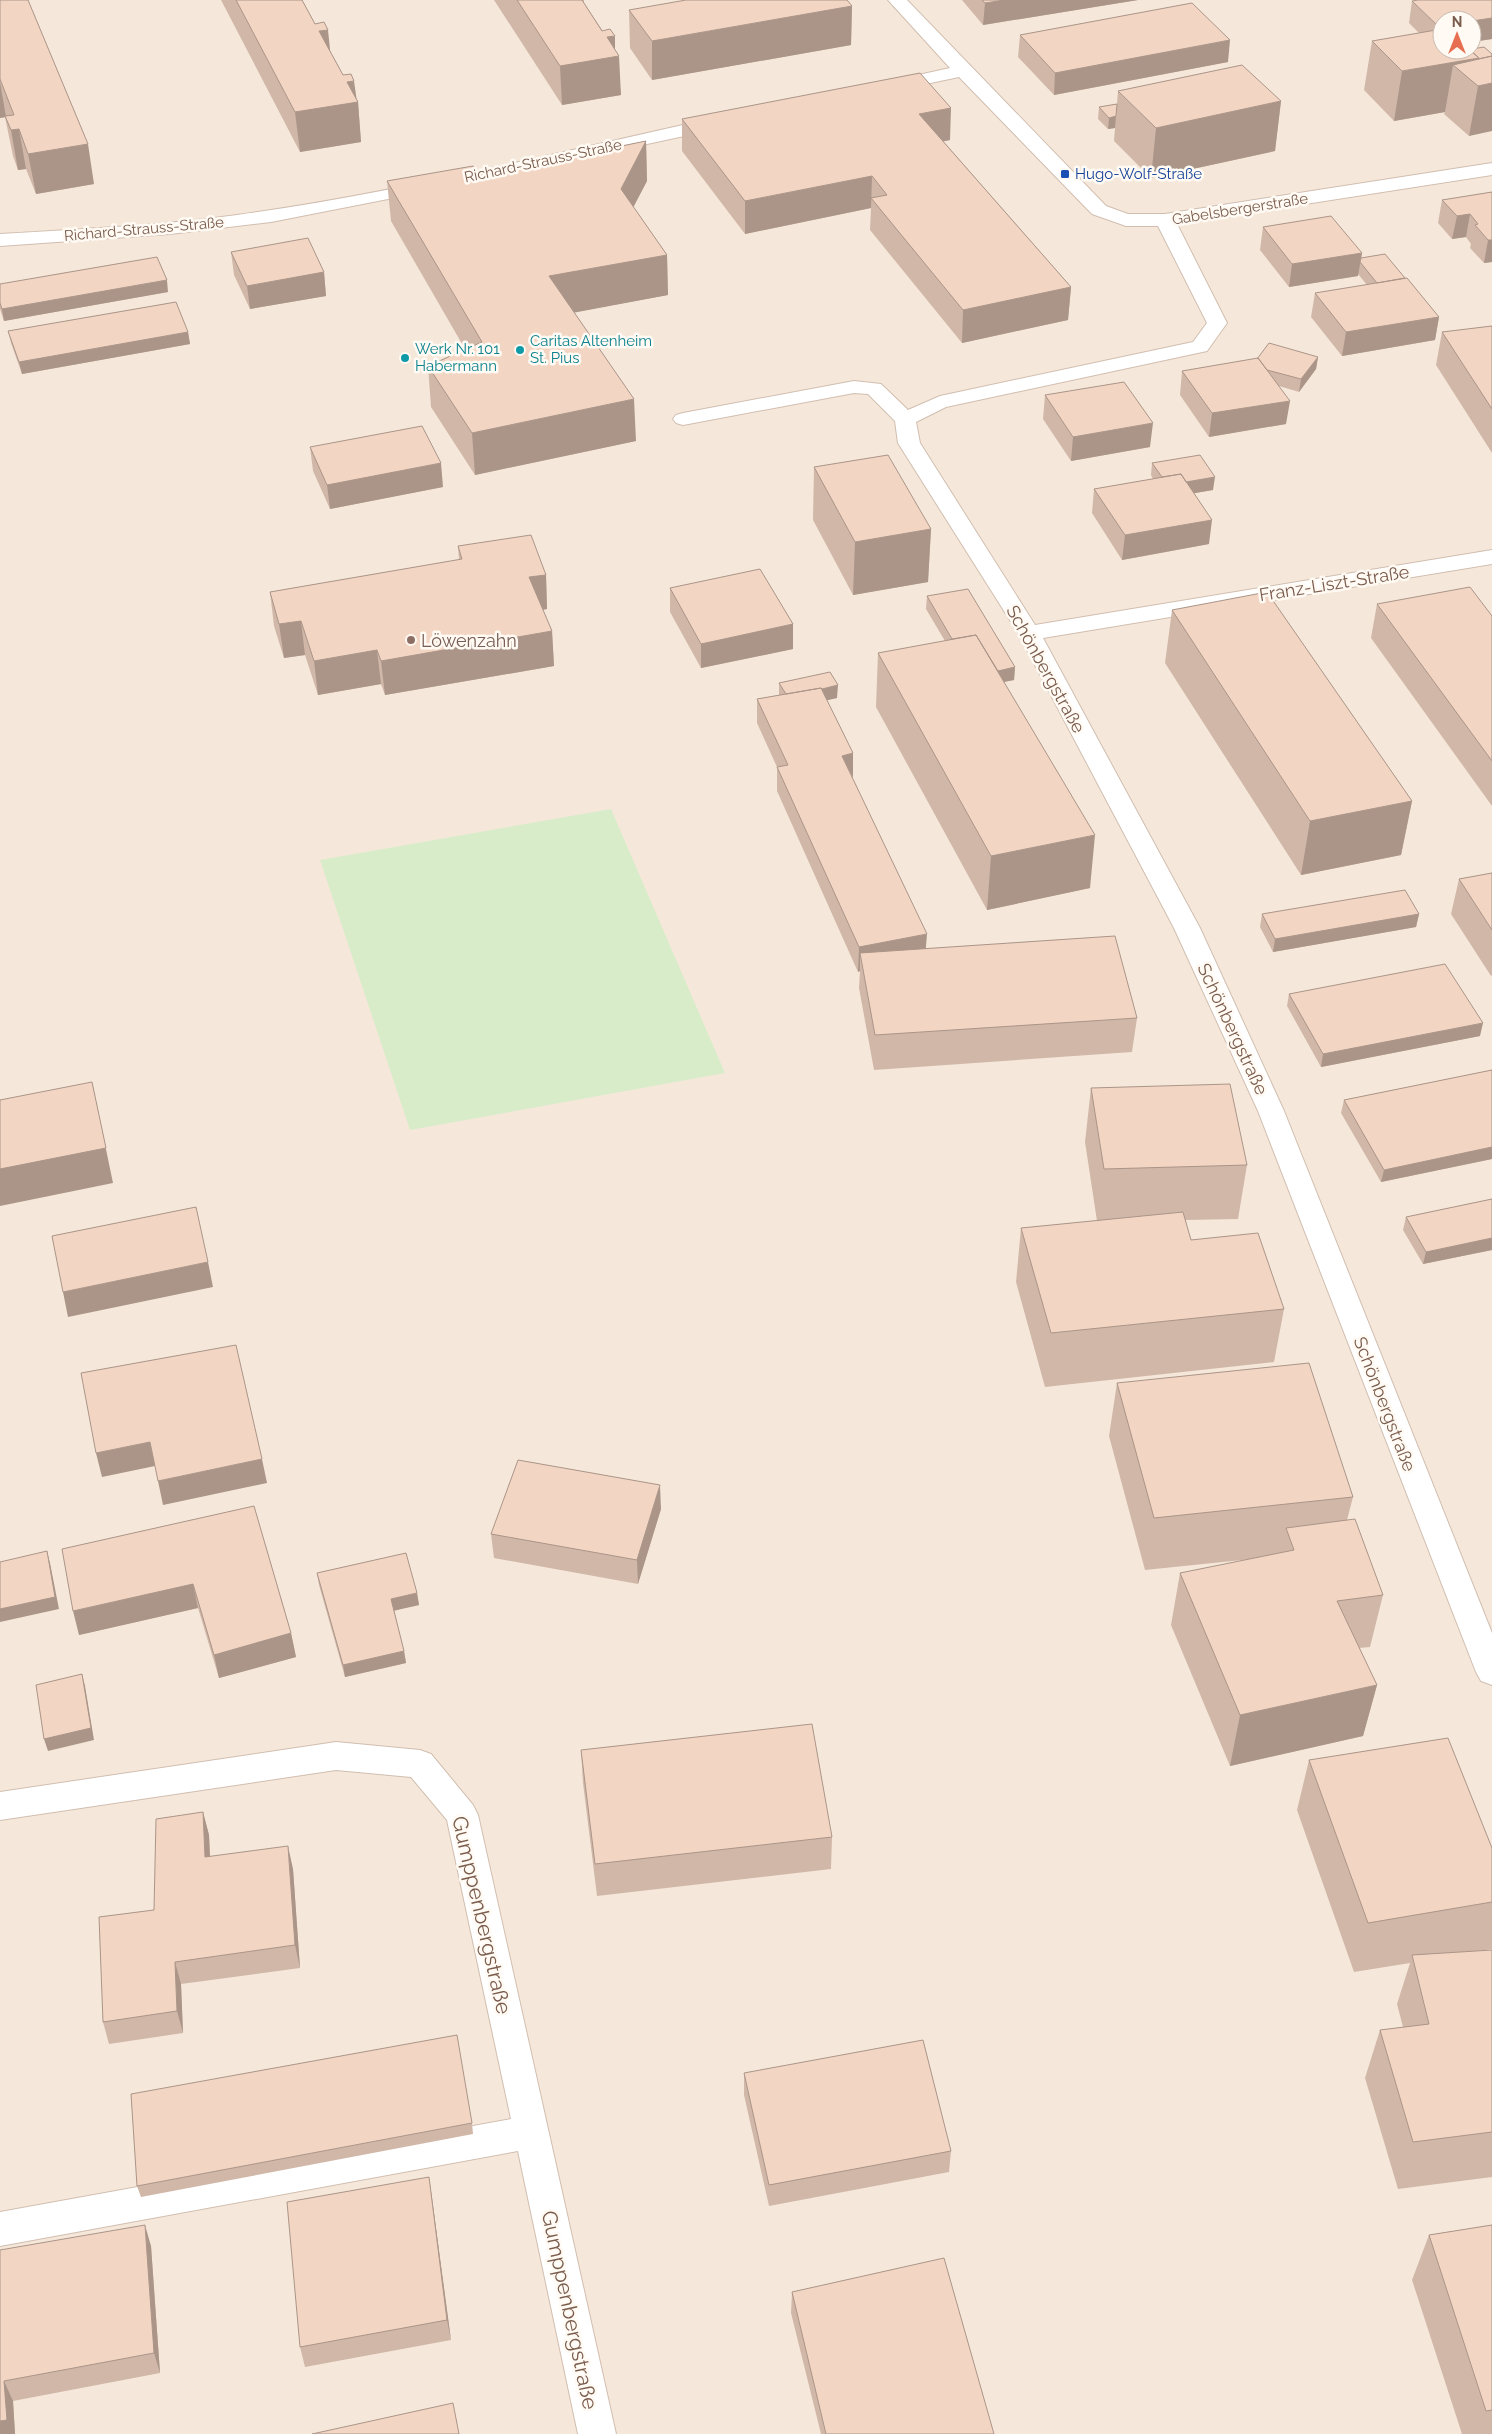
<svg xmlns="http://www.w3.org/2000/svg" width="1492" height="2434" font-family="Raleway,sans-serif">
<style>
.residential{fill:#f5e8da;fill-rule:evenodd}
.green{fill:#d8ecc9}
.lines{fill:none;stroke-linecap:round;stroke-linejoin:round}
.minor-casing{stroke:#d1beb0;stroke-width:2}
.minor{fill:#fff;fill-rule:evenodd}
.wall{fill:#d1b7a8}
.shaded-wall{fill:#aa9588}
.building{fill:#f3d5c3;stroke:#aa9588}
.transit-dot{fill:#1a4fb4;stroke:#fffaf3;stroke-width:2}
.culture-dot{fill:#0f9aa8;stroke:#fffaf3;stroke-width:2}
.education-dot{fill:#8d6e63;stroke:#fffaf3;stroke-width:2}
.labels{text-anchor:middle;dominant-baseline:central;stroke-width:5;stroke-linejoin:round;paint-order:stroke}
.far-street-label{font-size:15px;fill:#7a5c4d;stroke:#fffaf3}
.far-transit-label{font-size:15px;fill:#164399;stroke:#fffaf3;text-anchor:start}
.far-culture-label{font-size:15px;fill:#0d838f;stroke:#fffaf3;text-anchor:start}
.street-label{font-size:18px;fill:#7a5c4d;stroke:#fffaf3}
.education-label{font-size:18px;fill:#785e54;stroke:#fffaf3;text-anchor:start}
.near-street-label{font-size:21px;fill:#7a5c4d;stroke:#fffaf3}
</style>
<rect width="100%" height="100%" fill="#fdf6ec"/>
<!-- residential -->
<path class="residential" d="M0,0H1492V2434H0ZM1442,20H1472V50H1442Z"/>
<!-- green -->
<path class="green" d="M611,809L725,1073L410,1130L320,860Z"/>
<g class="lines">
<!-- minor casing -->
<g class="minor-casing">
<path id="minor" d="M888,0H907L1106,206L1128,214H1165L1492,163V175L1177,224L1227,323L1207,351L946,407L916,422L920,443L1035,625L1492,550V564L1043,638L1200,928L1284,1111L1492,1633V1685L1481,1681L1476,1672L1258,1111L1174,928L1018,633L898,443L895,421L868,394L854,393L683,425L676,423L673,419L676,415L683,413L854,381L881,384L908,410L940,396L1193,342L1207,323L1158,226H1126L1092,214L959,77L888,92L882,91L879,87L882,83L950,68Z
M719,117L726,119L728,123L726,127L439,189L271,222L170,234L0,246V234C79,229 159,226 237,215C399,193 559,152 719,117Z
M336,1742L420,1750L431,1754L473,1805L478,1815L616,2434H578L518,2151L0,2246V2212L511,2119L447,1820L411,1777L336,1770L0,1820V1792Z"/>
</g>
<!-- minor -->
<use href="#minor" class="minor"/>
</g>
<!-- wall -->
<path class="wall" d="M0,0L94,184L36,194L26,169L18,170L13,156L5,117L0,118Z
M221,0H302L358,102L361,142L300,152Z
M494,0H584V3L615,49L621,95L562,105Z
M962,0H1138L983,25Z
M1492,0V39L1472,42V20L1442,50L1492,54L1469,136L1444,114L1445,112L1394,121L1364,90L1372,41L1419,33L1409,23L1412,1Z
M852,6L851,45L652,80L630,48L629,10Z
M1020,35L1228,62L1054,95L1018,57Z
M1118,91L1281,101L1275,151L1151,178L1114,141L1115,128L1108,129L1098,119L1099,107L1117,104Z
M682,119L950,140L943,141L1071,287L1068,320L962,343L870,230L871,208L745,234L682,151Z
M646,141L647,181L633,207L667,255L668,295L574,312L636,441L475,475L431,407L428,366L465,349L391,221L387,181L479,175Z
M1492,192V262L1484,263L1470,248L1471,244L1466,237L1452,239L1438,223L1442,200Z
M1263,227L1362,253L1361,258L1405,278L1439,317L1435,340L1342,356L1311,317L1315,293L1367,285L1358,274V276L1289,287L1260,250Z
M231,252L324,272L326,296L250,309L234,275Z
M0,284L168,292L4,321L0,309Z
M1492,326V453L1436,365L1442,332Z
M8,331L188,332L190,344L22,374L11,343Z
M1318,357L1316,369L1299,392L1279,386L1286,424L1209,437L1180,395L1182,371Z
M1045,395L1150,447L1071,461L1043,419Z
M310,447L443,487L330,509L313,471Z
M1152,463L1213,490L1194,493L1209,544L1122,560L1092,513L1094,489L1153,479L1151,475Z
M814,467L931,529L928,582L853,595L813,520Z
M458,546L546,575L547,609L543,610L552,631L554,666L385,695L381,684L318,695L305,655L284,658L274,626L270,592L459,560Z
M670,588L793,624V649L701,668L670,612Z
M927,596L1015,667L1014,680L1004,682L1090,888L987,910L876,707L878,653L945,641L926,609Z
M1377,604L1492,616V806L1371,638Z
M1172,610L1412,801L1401,855L1301,875L1165,663Z
M779,683L837,698L827,700L852,778L926,949L1137,1018L1132,1052L874,1070L859,988L860,971L858,972L777,791V767L757,723V699L779,695Z
M1492,873V975L1491,976L1451,914L1459,879Z
M1262,914H1419L1416,927L1273,952L1260,927Z
M1289,994L1480,1036L1321,1067L1287,1006Z
M1492,1070V1159L1381,1182L1341,1113L1344,1100Z
M1091,1088L1247,1165L1238,1219L1185,1220L1191,1240L1284,1309L1274,1362L1045,1387L1016,1282L1021,1228L1097,1221L1085,1142Z
M1492,1199V1250L1423,1264L1403,1230L1406,1217Z
M1117,1383L1353,1497L1347,1520L1383,1595L1370,1647L1359,1648L1377,1685L1363,1736L1230,1766L1171,1625L1180,1573L1252,1559L1145,1570L1109,1436Z
M254,1506L291,1633L296,1657L219,1678L198,1608L79,1635Z
M661,1509L638,1584L494,1558L491,1534Z
M317,1573L417,1593L419,1605L394,1610L404,1651L406,1663L345,1677L319,1585Z
M581,1750L832,1837L831,1869L597,1896L583,1783Z
M1309,1760L1492,1848V1949L1478,1951L1492,1950V2177L1398,2189L1365,2078L1380,2030L1403,2027L1397,2004L1410,1963L1354,1972L1297,1810Z
M203,1812L209,1835L210,1856L293,1869L300,1968L181,1984L183,2033L109,2044L103,2022L154,1910Z
M744,2073L951,2151L949,2172L769,2206L744,2095Z
M472,2123L473,2134L141,2197L137,2186Z
M429,2177L451,2340L305,2367L300,2347Z
M1492,2225V2434H1462L1412,2280L1429,2235Z
M151,2246L160,2373L13,2401L15,2434H0V2250Z
M792,2292L994,2434H821L791,2313Z"/>
<!-- shaded-wall -->
<path class="shaded-wall" d="M1005,0H1138L983,25L985,3Z
M852,6L851,45L652,80V41Z
M1492,18V39L1472,42V21Z
M1442,26V48L1435,49L1439,27Z
M328,30L332,69L319,31Z
M615,36V57L619,56L621,95L562,105L560,66L607,37Z
M1230,40L1228,62L1054,95L1055,73Z
M1479,58L1477,69L1453,65L1445,112L1394,121L1402,71Z
M354,81L357,102H358L361,142L300,152L295,112L347,82Z
M0,82L6,117L0,118Z
M1492,83V131L1469,136L1478,86Z
M1281,101L1275,151L1151,178L1156,128Z
M951,108L950,140L918,147L919,114Z
M1116,116L1115,128L1108,129L1109,118Z
M19,129L26,169L18,170L11,130Z
M646,141L647,181L622,229L621,189Z
M88,144L94,184L36,194L28,154Z
M872,176L871,208L745,234V201Z
M1470,214L1466,237L1452,239L1457,216Z
M1488,240H1492V262L1484,263Z
M1362,253L1358,276L1289,287L1292,264Z
M667,255L668,295L551,317L549,276Z
M324,272L326,296L250,309L247,286Z
M167,280L168,292L4,321L2,309Z
M1071,287L1068,320L962,343L963,310Z
M1439,317L1435,340L1342,356L1346,332Z
M188,332L190,344L22,374L19,362Z
M1318,357L1316,369L1299,392L1301,379Z
M634,399L636,441L475,475L472,433Z
M1290,401L1286,424L1209,437L1212,413Z
M1153,423L1150,447L1071,461L1073,437Z
M441,463L443,487L330,509L327,485Z
M1215,477L1213,490L1166,498L1167,485Z
M1212,520L1209,544L1122,560L1125,535Z
M931,529L928,582L853,595L855,542Z
M546,575L547,609L531,611L529,577Z
M301,621L305,655L284,658L279,624Z
M793,624V649L701,668V644Z
M552,631L554,666L385,695L381,661Z
M377,650L381,684L318,695L314,661Z
M1015,667L1014,680L973,688V675Z
M838,685L837,698L787,709V696Z
M853,753V778L842,756Z
M1412,801L1401,855L1301,875L1310,821Z
M1095,835L1090,888L987,910L991,856Z
M1419,914L1416,927L1273,952L1275,939Z
M927,934L925,958L860,953V971L858,972L859,947Z
M1483,1023L1480,1036L1321,1067L1323,1054Z
M92,1082L113,1183L0,1206V1169Z
M1492,1147V1159L1381,1182L1384,1170Z
M1492,1238V1250L1423,1264L1426,1252Z
M208,1262L213,1287L68,1317L63,1292Z
M150,1442L155,1466L102,1477L96,1453Z
M262,1459L267,1483L163,1505L158,1481Z
M660,1485L661,1509L638,1584L637,1560Z
M47,1551L50,1563L59,1609L0,1622V1609Z
M193,1584L198,1608L79,1635L73,1611Z
M417,1593L419,1605L393,1611L391,1599Z
M291,1633L296,1657L219,1678L214,1655Z
M404,1651L406,1663L345,1677L343,1665Z
M82,1674L85,1686L94,1740L48,1751L44,1739Z
M1377,1685L1363,1736L1230,1766L1240,1715Z
M203,1812L209,1835L211,1880L205,1857Z
M288,1846L293,1869L300,1968L295,1945Z
M175,1962L181,1984L183,2033L177,2011Z
M429,2177L432,2198L451,2340L447,2320Z
M145,2225L151,2246L160,2373L154,2353Z
M4,2381L13,2401L15,2434H0V2421Z"/>
<!-- building -->
<path class="building" d="M0,0H28L88,144L28,154L19,129L11,130L5,116L14,115L0,79Z
M236,0H302L315,24L324,22L328,30L319,31L343,75L351,74L354,81L347,82L358,102L295,112Z
M517,0H582L602,31L610,29L615,36L607,37L619,56L560,66Z
M686,0H847L852,6L652,41L629,10Z
M982,0H1005L985,3Z
M1418,0H1492V18L1472,21V20H1442V26L1439,27L1412,1Z
M1192,3L1230,40L1055,73L1020,35Z
M1442,29V50H1470L1479,58L1402,71L1372,41Z
M1484,47L1492,54V56L1478,59L1479,58L1470,50H1472V49Z
M1492,56V83L1478,86L1453,65Z
M1242,65L1281,101L1156,128L1118,91Z
M920,73L951,108L919,114L1071,287L963,310L871,198L887,195L872,176L745,201L682,119Z
M1117,104L1116,116L1109,118L1099,107Z
M646,141L621,189L667,255L549,276L634,399L472,433L428,366L482,342L387,181L473,166L479,175Z
M1492,192V240H1488L1475,225L1478,224L1470,214L1457,216L1442,200Z
M1331,216L1362,253L1292,264L1263,227Z
M308,238L324,272L247,286L231,252Z
M1385,254L1405,278L1377,283L1360,262L1361,258Z
M157,257L167,280L2,309L0,303V284Z
M1407,278L1439,317L1346,332L1315,293Z
M176,302L188,332L19,362L8,331Z
M1492,326V409L1442,332Z
M1269,343L1318,357L1301,379L1267,370L1258,358L1257,359Z
M1258,358L1290,401L1212,413L1182,371Z
M1124,382L1153,423L1073,437L1045,395Z
M422,426L441,463L327,485L310,447Z
M888,455L931,529L855,542L814,467Z
M1200,455L1215,477L1186,482L1181,474L1162,477L1152,463Z
M1181,474L1212,520L1125,535L1094,489Z
M531,535L546,575L529,577L552,631L381,661L377,650L314,661L301,621L279,624L270,592L462,559L458,546Z
M760,569L793,624L701,644L670,588Z
M1470,587L1492,616V761L1377,604Z
M968,589L1015,667L998,671L976,635L952,639L927,596Z
M1267,592L1412,801L1310,821L1172,610Z
M976,635L1095,835L991,856L878,653Z
M830,672L838,685L822,689L821,688L786,694L779,683Z
M821,688L853,753L842,756L927,934L859,947L777,767L788,765L757,699Z
M1492,873V930L1459,879Z
M1405,890L1419,914L1275,939L1262,914Z
M1115,936L1137,1018L875,1035L860,953Z
M1445,964L1483,1023L1323,1054L1289,994Z
M1492,1070V1147L1384,1170L1344,1100Z
M92,1082L106,1148L0,1169V1100Z
M1230,1084L1247,1165L1104,1169L1091,1088Z
M1492,1199V1238L1426,1252L1406,1217Z
M196,1207L208,1262L63,1292L52,1236Z
M1183,1212L1191,1240L1258,1233L1284,1309L1051,1333L1021,1228Z
M236,1345L262,1459L158,1481L150,1442L96,1453L81,1373Z
M1309,1363L1353,1497L1154,1518L1117,1383Z
M518,1460L660,1485L637,1560L491,1534Z
M254,1506L291,1633L214,1655L193,1584L73,1611L62,1549Z
M1355,1519L1383,1595L1337,1601L1377,1685L1240,1715L1180,1573L1294,1550L1286,1528Z
M47,1551L55,1597L0,1609V1562Z
M406,1553L417,1593L391,1599L404,1651L343,1665L317,1573Z
M82,1674L91,1728L44,1739L36,1685Z
M812,1724L832,1837L595,1864L581,1750Z
M1448,1738L1492,1848V1902L1368,1923L1309,1760Z
M203,1812L205,1857L288,1846L295,1945L175,1962L177,2011L103,2022L99,1917L154,1910L156,1819Z
M1492,1950V2132L1413,2142L1380,2030L1429,2024L1412,1955Z
M457,2035L472,2123L137,2186L131,2094Z
M923,2040L951,2151L769,2185L744,2073Z
M429,2177L447,2320L300,2347L287,2202Z
M145,2225L154,2353L4,2381L7,2420L0,2421V2250Z
M1492,2225V2410L1486,2411L1429,2235Z
M944,2258L994,2434H826L792,2292Z
M453,2403L459,2434H312Z"/>
<!-- markers -->
<rect class="transit-dot" x="1060" y="169" width="10" height="10" rx="2.5"/>
<g class="culture-dot">
<circle cx="520" cy="350" r="5"/>
<circle cx="405" cy="358" r="5"/>
</g>
<circle class="education-dot" cx="411" cy="640" r="5"/>
<g class="labels">
<!-- far-street labels -->
<g class="far-street-label">
<text transform="translate(543 161) rotate(-12)">Richard-Strauss-Straße</text>
<text transform="translate(1240 209) rotate(-9)">Gabelsbergerstraße</text>
<text transform="translate(144 229) rotate(-5)">Richard-Strauss-Straße</text>
</g>
<!-- far-transit labels -->
<g class="far-transit-label">
<text x="1075" y="174">Hugo-Wolf-Straße</text>
</g>
<!-- far-culture labels -->
<g class="far-culture-label">
<text x="530" y="341">Caritas Altenheim<tspan x="530" dy="17">St. Pius</tspan></text>
<text x="415" y="349">Werk Nr. 101<tspan x="415" dy="17">Habermann</tspan></text>
</g>
<!-- street labels -->
<g class="street-label">
<text transform="translate(1334 583) rotate(-9)">Franz-Liszt-Straße</text>
<text transform="translate(1046 669) rotate(61)">Schönbergstraße</text>
<text transform="translate(1233 1029) rotate(65)">Schönbergstraße</text>
<text transform="translate(1385 1404) rotate(69)">Schönbergstraße</text>
</g>
<!-- education labels -->
<g class="education-label">
<text x="421" y="640">Löwenzahn</text>
</g>
<!-- near-street labels -->
<g class="near-street-label">
<text transform="translate(482 1915) rotate(77)">Gumppenbergstraße</text>
<text transform="translate(570 2310) rotate(78)">Gumppenbergstraße</text>
</g>
</g>
<!-- north arrow -->
<g transform="translate(1457 35)"><circle r="24" fill="#fffaf3" stroke="#cabbb1"/>
<path d="M0-4L9 19L0 12L-9 19Z" fill="#e76f51"/>
<text y="-8" font-size="14" font-weight="bold" text-anchor="middle" fill="#7a5c4d">N</text>
</g>
</svg>
